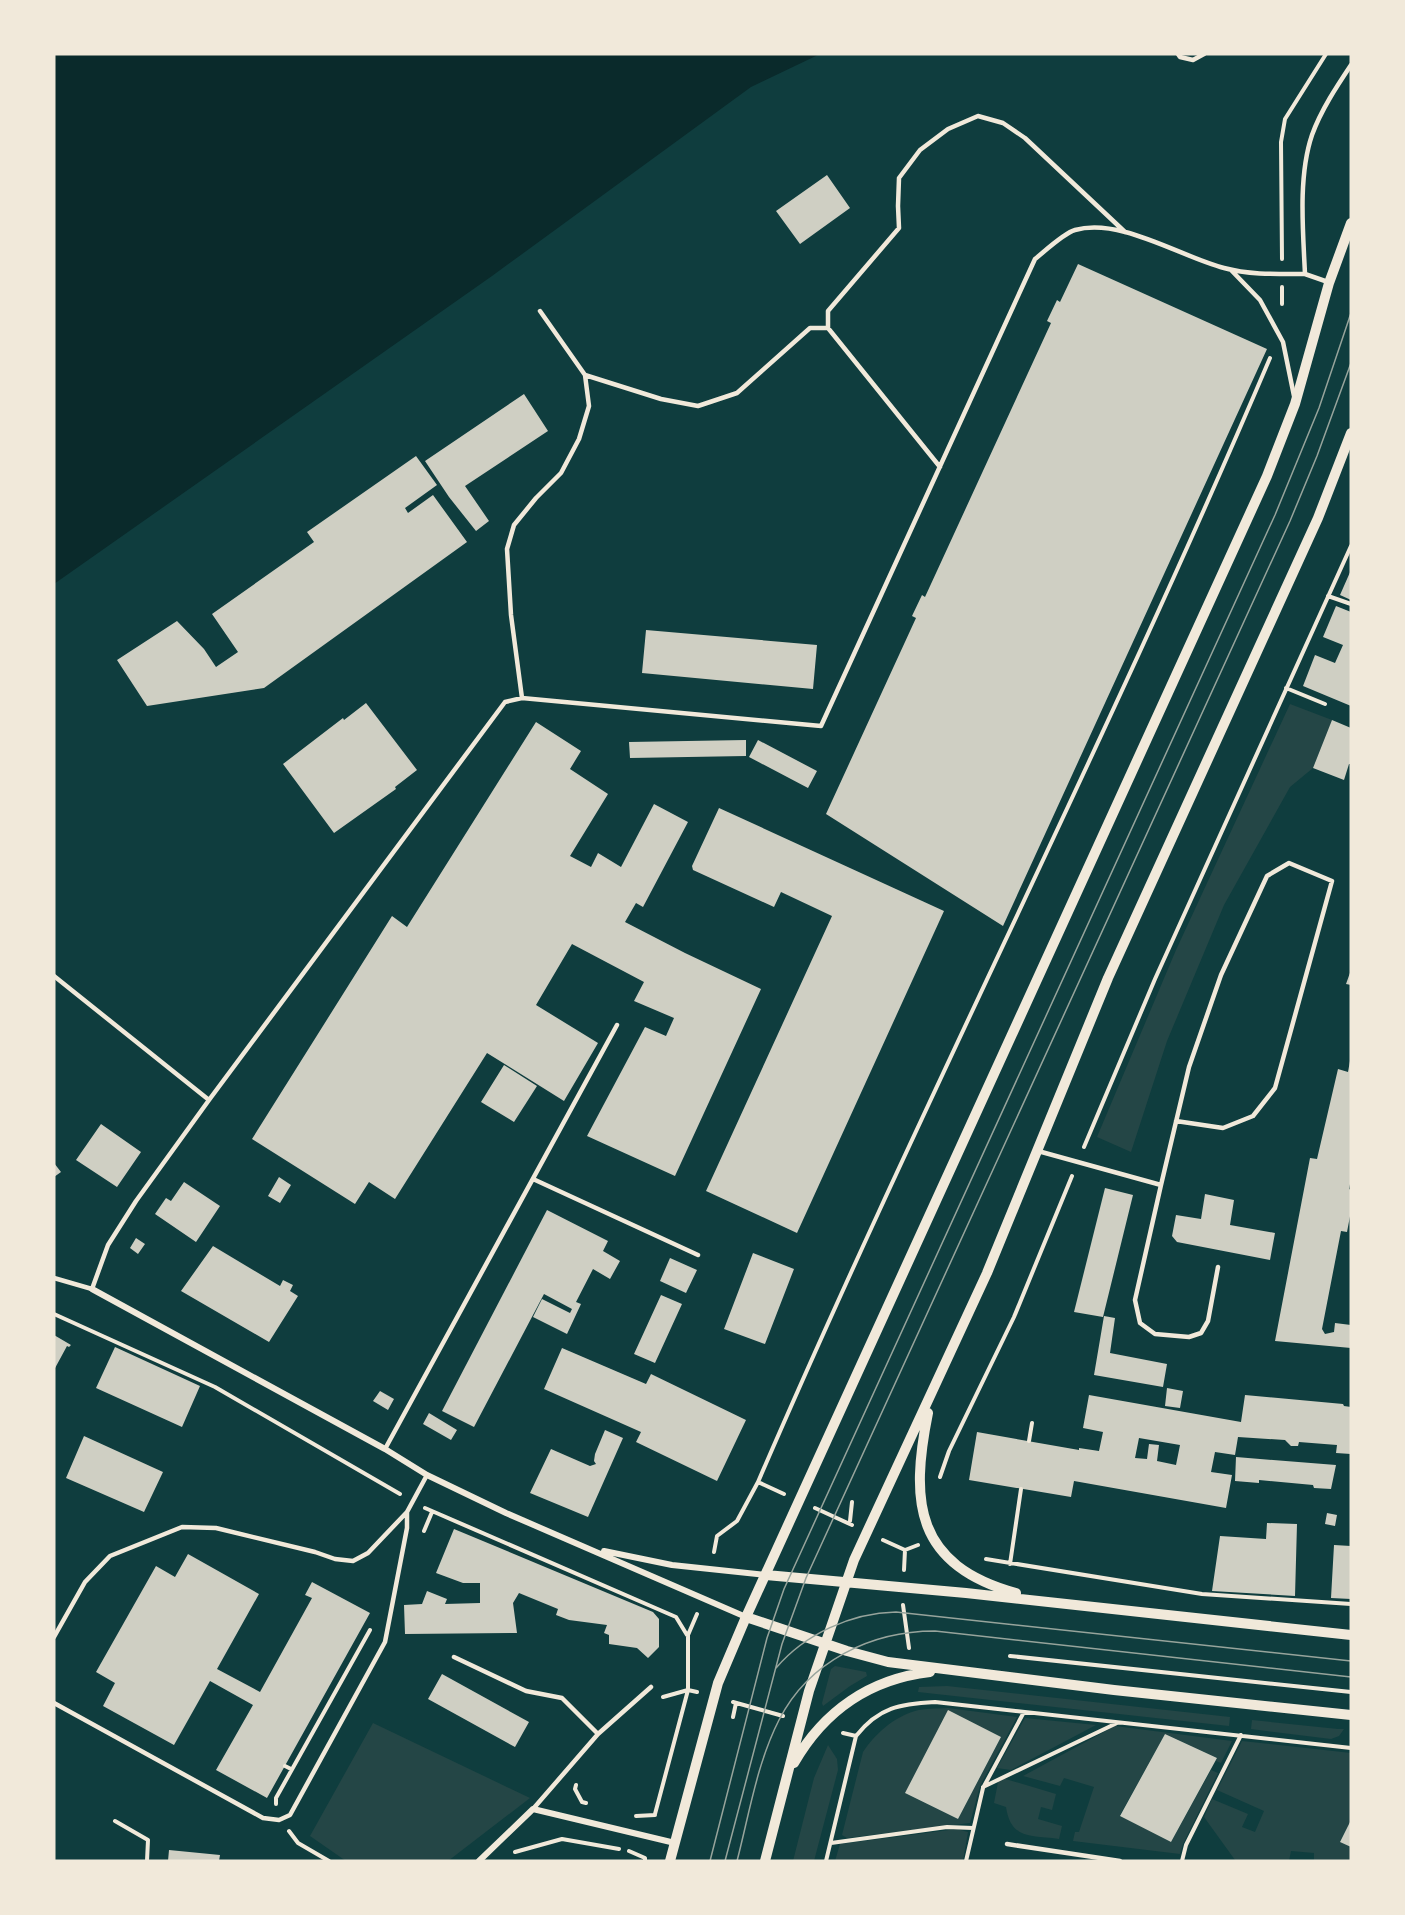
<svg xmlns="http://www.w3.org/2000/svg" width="1405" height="1915" font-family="Rubik,sans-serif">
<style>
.green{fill:#244646;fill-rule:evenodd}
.water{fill:#0a2a2b}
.building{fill:#cfcfc3;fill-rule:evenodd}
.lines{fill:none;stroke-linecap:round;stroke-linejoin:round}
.path{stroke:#f1e9da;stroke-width:4}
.service{stroke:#f1e9da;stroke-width:4.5}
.minor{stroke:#f1e9da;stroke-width:6}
.tertiary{stroke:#f1e9da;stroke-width:10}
.tram{stroke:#97a49c;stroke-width:1.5}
</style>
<rect width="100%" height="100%" fill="#0f3d3e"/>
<!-- green -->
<path class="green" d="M1290,704L1332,720L1313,768L1290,787L1224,905L1167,1041L1131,1152L1097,1137L1176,950Z
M835,1666L866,1672L867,1676L850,1686L823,1706L822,1703L831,1669Z
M947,1686L1230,1717L1229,1726L918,1692L919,1687Z
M948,1708L1017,1717L980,1786L970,1823L847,1838L842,1835L863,1752C875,1734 894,1717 915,1711C925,1708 937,1709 948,1708ZM1001,1737L958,1819L905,1793Z
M1025,1718L1096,1725L1011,1770L997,1768Z
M1252,1720L1338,1729H1344L1339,1736L1331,1739L1251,1729Z
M373,1723L530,1798L448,1861H346L310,1836Z
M1115,1726L1232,1741L1221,1763L1216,1761L1217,1758L1165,1734L1120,1815L1171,1842L1211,1770L1218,1773L1183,1844L1180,1854L1073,1841L1075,1832H1079L1094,1787L1064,1778L1060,1786L1023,1776Z
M1242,1741L1351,1753V1820L1340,1841L1351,1847V1861H1314V1853L1291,1851L1289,1861L1235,1860L1204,1817L1212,1799L1248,1814L1242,1827L1255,1832L1264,1811L1217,1790Z
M828,1745L837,1759L838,1770L814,1861H793L814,1778Z
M999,1777L1056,1794L1052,1810L1041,1807L1038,1819L1062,1826L1059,1839C1031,1835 1011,1840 1006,1807L994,1803Z
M957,1829L968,1832L963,1861H835L840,1844Z"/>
<!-- water -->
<path class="water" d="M54,54H820L751,87L492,276L54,584Z"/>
<!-- building -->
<path class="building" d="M827,175L850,208L800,244L776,211Z
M1078,264L1267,349L1003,926L826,814L916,618L912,616L922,595L925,597L1051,323L1047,321L1057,300L1060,302Z
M524,394L548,431L465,486L489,521L476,531L449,497L425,461Z
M416,456L437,485L405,508L408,513L433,495L467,542L264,688L147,706L117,660L177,621L204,649L216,667L238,652L212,614L314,542L307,532Z
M1351,570V600L1340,595Z
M1336,606L1351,612V706L1303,686L1315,655L1335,663L1343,645L1323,637Z
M646,630L817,645L813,689L642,673Z
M366,703L417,770L395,787L396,789L334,833L283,764L343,718L344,720Z
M1332,720L1351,728V764H1349L1344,780L1313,768Z
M536,722L581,751L570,769L608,794L570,856L591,867L598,853L621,867L654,804L688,822L643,907L636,903L625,922L685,953L761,989L675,1176L587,1136L645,1027L666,1036L674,1018L634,1001L644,982L572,944L536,1005L598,1043L564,1101L487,1053L395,1199L369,1182L355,1204L252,1139L392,916L407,927Z
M746,740V756L630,758L629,742Z
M758,740L817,771L808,788L749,757Z
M719,808L944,911L797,1233L706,1191L832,916L781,892L774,907L693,870L692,866Z
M1351,970V985L1346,984Z
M1350,1061L1351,1179L1349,1189L1351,1190V1211L1347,1232L1341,1231L1322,1329L1325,1334L1334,1332L1335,1323L1351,1325V1348L1275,1341L1310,1158L1317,1159L1338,1069L1348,1072Z
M504,1065L537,1086L514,1122L481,1102Z
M101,1124L141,1152L117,1187L76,1160Z
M54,1163L61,1172L54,1177Z
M279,1177L291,1185L280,1203L268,1196Z
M184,1182L220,1206L196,1242L155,1214L166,1198L171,1201Z
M1105,1188L1133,1195L1103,1317L1074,1312Z
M1205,1194L1234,1200L1230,1225L1275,1233L1270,1260L1177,1242L1172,1236L1176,1215L1201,1219Z
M547,1210L608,1241L603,1251L620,1261L610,1279L593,1269L576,1302L581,1304L567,1334L533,1317L542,1299L570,1313L572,1309L544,1294L474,1427L442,1411Z
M136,1238L145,1244L138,1254L130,1248Z
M213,1246L280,1286L283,1280L293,1285L290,1291L298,1296L269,1342L181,1291Z
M753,1253L794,1269L765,1344L724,1329Z
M670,1258L697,1270L686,1293L660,1281Z
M661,1295L682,1304L655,1363L634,1354Z
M1104,1316L1115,1318L1110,1353L1167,1364L1163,1387L1094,1375Z
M54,1335L71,1345L69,1347L67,1346L54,1370Z
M115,1347L200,1386L182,1427L96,1388Z
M562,1348L646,1384L651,1374L746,1420L717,1481L636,1442L641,1432L544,1389Z
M1167,1388L1183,1391L1180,1408L1165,1406Z
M380,1391L394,1399L388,1410L373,1401Z
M1089,1395L1241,1422L1245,1395L1343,1404L1344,1406L1351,1407V1454L1336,1453L1337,1445L1299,1442L1298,1446H1291L1285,1440L1238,1437L1235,1455L1215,1452L1211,1472L1232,1475L1226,1508L1074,1481L1071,1497L969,1480L977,1432L1079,1450V1448L1099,1451L1103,1432L1083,1428ZM1139,1438L1180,1445L1176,1465L1157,1461L1159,1445L1149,1444L1147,1459L1135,1458Z
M429,1413L457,1430L451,1440L423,1424Z
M605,1430L623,1438L588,1517L530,1493L551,1449L590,1466L596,1464L594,1461L595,1454Z
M84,1436L163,1472L144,1512L66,1478Z
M1236,1457L1336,1465L1331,1489L1314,1488L1313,1485L1259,1480V1483L1235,1481Z
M1327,1513L1337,1515L1335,1526L1325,1524Z
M1267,1523L1297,1524L1295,1596L1212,1591L1220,1536L1266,1539Z
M454,1529L653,1612L659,1619V1647L648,1658L637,1648L609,1644V1635L604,1633L607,1625L569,1620L556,1615L558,1609L519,1593L513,1603L517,1633L405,1634L404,1605L422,1604L427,1591L447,1599L445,1604L480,1603V1583H463L436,1573Z
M1334,1545L1351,1546V1599L1331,1598Z
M188,1554L259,1594L217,1669L260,1692L312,1598L305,1595L312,1582L370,1613L267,1798L216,1770L253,1705L210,1681L174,1745L103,1706L115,1683L96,1672L156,1566L175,1577Z
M442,1674L529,1722L515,1747L428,1699Z
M948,1710L1001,1737L958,1819L905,1793Z
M1165,1734L1217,1758L1171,1842L1120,1816Z
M1351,1820V1847L1340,1842Z
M169,1850L220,1855L219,1861H168Z"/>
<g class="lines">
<!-- path -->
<path class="path" d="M1282,259L1281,142L1285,119L1326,54
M1282,304V287
M1328,596L1351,604
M1286,688L1325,704
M1084,1147L1155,979L1351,546
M54,1314L215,1387L400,1494
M1029,1441L1032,1423
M940,1477L949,1451L1014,1317L1072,1176
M758,1482C921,1104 1109,737 1270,358
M425,1508L676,1617L687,1635
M815,1508L852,1525
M850,1521L852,1502
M424,1531L432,1512
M883,1540L905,1550L918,1545
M714,1552L717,1536L737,1521L758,1482L784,1494
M986,1559L1202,1594L1351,1604
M1010,1564L1021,1489
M904,1570L905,1550
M903,1605L909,1648
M1010,1656L1351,1692
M663,1697L688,1690L697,1692
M733,1702L783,1716
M733,1717L736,1703
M843,1733L856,1736
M285,1766L291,1769
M576,1785L575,1789L582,1802L586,1803
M983,1787L1117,1723
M276,1804V1798L370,1630
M655,1814L688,1690V1635L697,1614
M636,1816L655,1815
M115,1821L148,1840L147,1861
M289,1831L298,1843L329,1861
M831,1843L947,1827L973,1828
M629,1851L645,1858V1861
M515,1852L562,1839L619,1849
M826,1861L856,1736C879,1707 900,1704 935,1702L1351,1748
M966,1861L983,1788L1024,1712
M1182,1861L1186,1845L1241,1735"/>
<!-- service -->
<path class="service" d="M1178,54L1180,57L1193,60L1204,54
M1231,270L1260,300L1283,342L1294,396
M1328,282L1305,274C1303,231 1298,176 1312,135C1321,110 1337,86 1351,65
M828,328V311L899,228L898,206L899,178L920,150L948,129L978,116L1003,123L1025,138L1125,232
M585,375L661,399L698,406L737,393L810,328H828L940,467
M522,698L511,615L507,549L514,525L536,498L561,473L579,439L589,406L585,375L540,311
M54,976L209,1100L505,702L522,698L821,726L1035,259C1045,251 1064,233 1075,230C1120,217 1181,257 1224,268C1250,275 1278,274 1305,274
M1038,1151L1161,1185L1135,1300L1140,1323L1155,1334L1189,1337L1201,1333L1208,1321L1218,1267
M533,1179L698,1255
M1161,1185L1189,1067L1221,975L1267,876L1289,863L1332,881L1275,1088L1253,1116L1223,1128L1176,1121
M54,1278L92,1289L108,1245L136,1201L209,1100
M385,1449L617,1025
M54,1637L85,1582L110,1556L182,1527L216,1528L315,1552L335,1559L353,1561L368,1553L407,1512L427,1475
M454,1657L526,1691L562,1698L598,1734
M54,1703L263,1818L279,1820L290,1815L385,1642L407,1528V1512
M533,1809L598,1734L651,1687
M1007,1844L1120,1861"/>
<!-- minor -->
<path class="minor" d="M92,1289L385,1449L427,1475L506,1513L746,1617
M604,1551L672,1565L766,1575
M479,1861L533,1809L675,1843"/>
<!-- tertiary -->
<path class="tertiary" d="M928,1413C910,1502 915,1565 1016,1593
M766,1575L966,1593L1351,1635
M746,1617L847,1651L888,1662L1114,1690L1351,1715
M794,1763C824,1711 870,1679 930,1672
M670,1861L718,1683L746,1617L1267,476L1295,404L1329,283L1351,223
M765,1861L809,1691L854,1560L987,1273L1108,978L1318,518L1351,433"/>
<!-- tram -->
<path class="tram" d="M776,1668C805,1634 851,1613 896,1612L1351,1661
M710,1861L767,1638L784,1589L1275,515L1319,408L1351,313
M725,1861L782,1644L806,1578L1290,521L1317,456L1351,363
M737,1861C749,1815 757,1763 779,1720C809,1661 871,1631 935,1631L1351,1677"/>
</g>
<!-- border -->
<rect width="1405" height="1915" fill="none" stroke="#f1e9da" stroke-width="111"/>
</svg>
